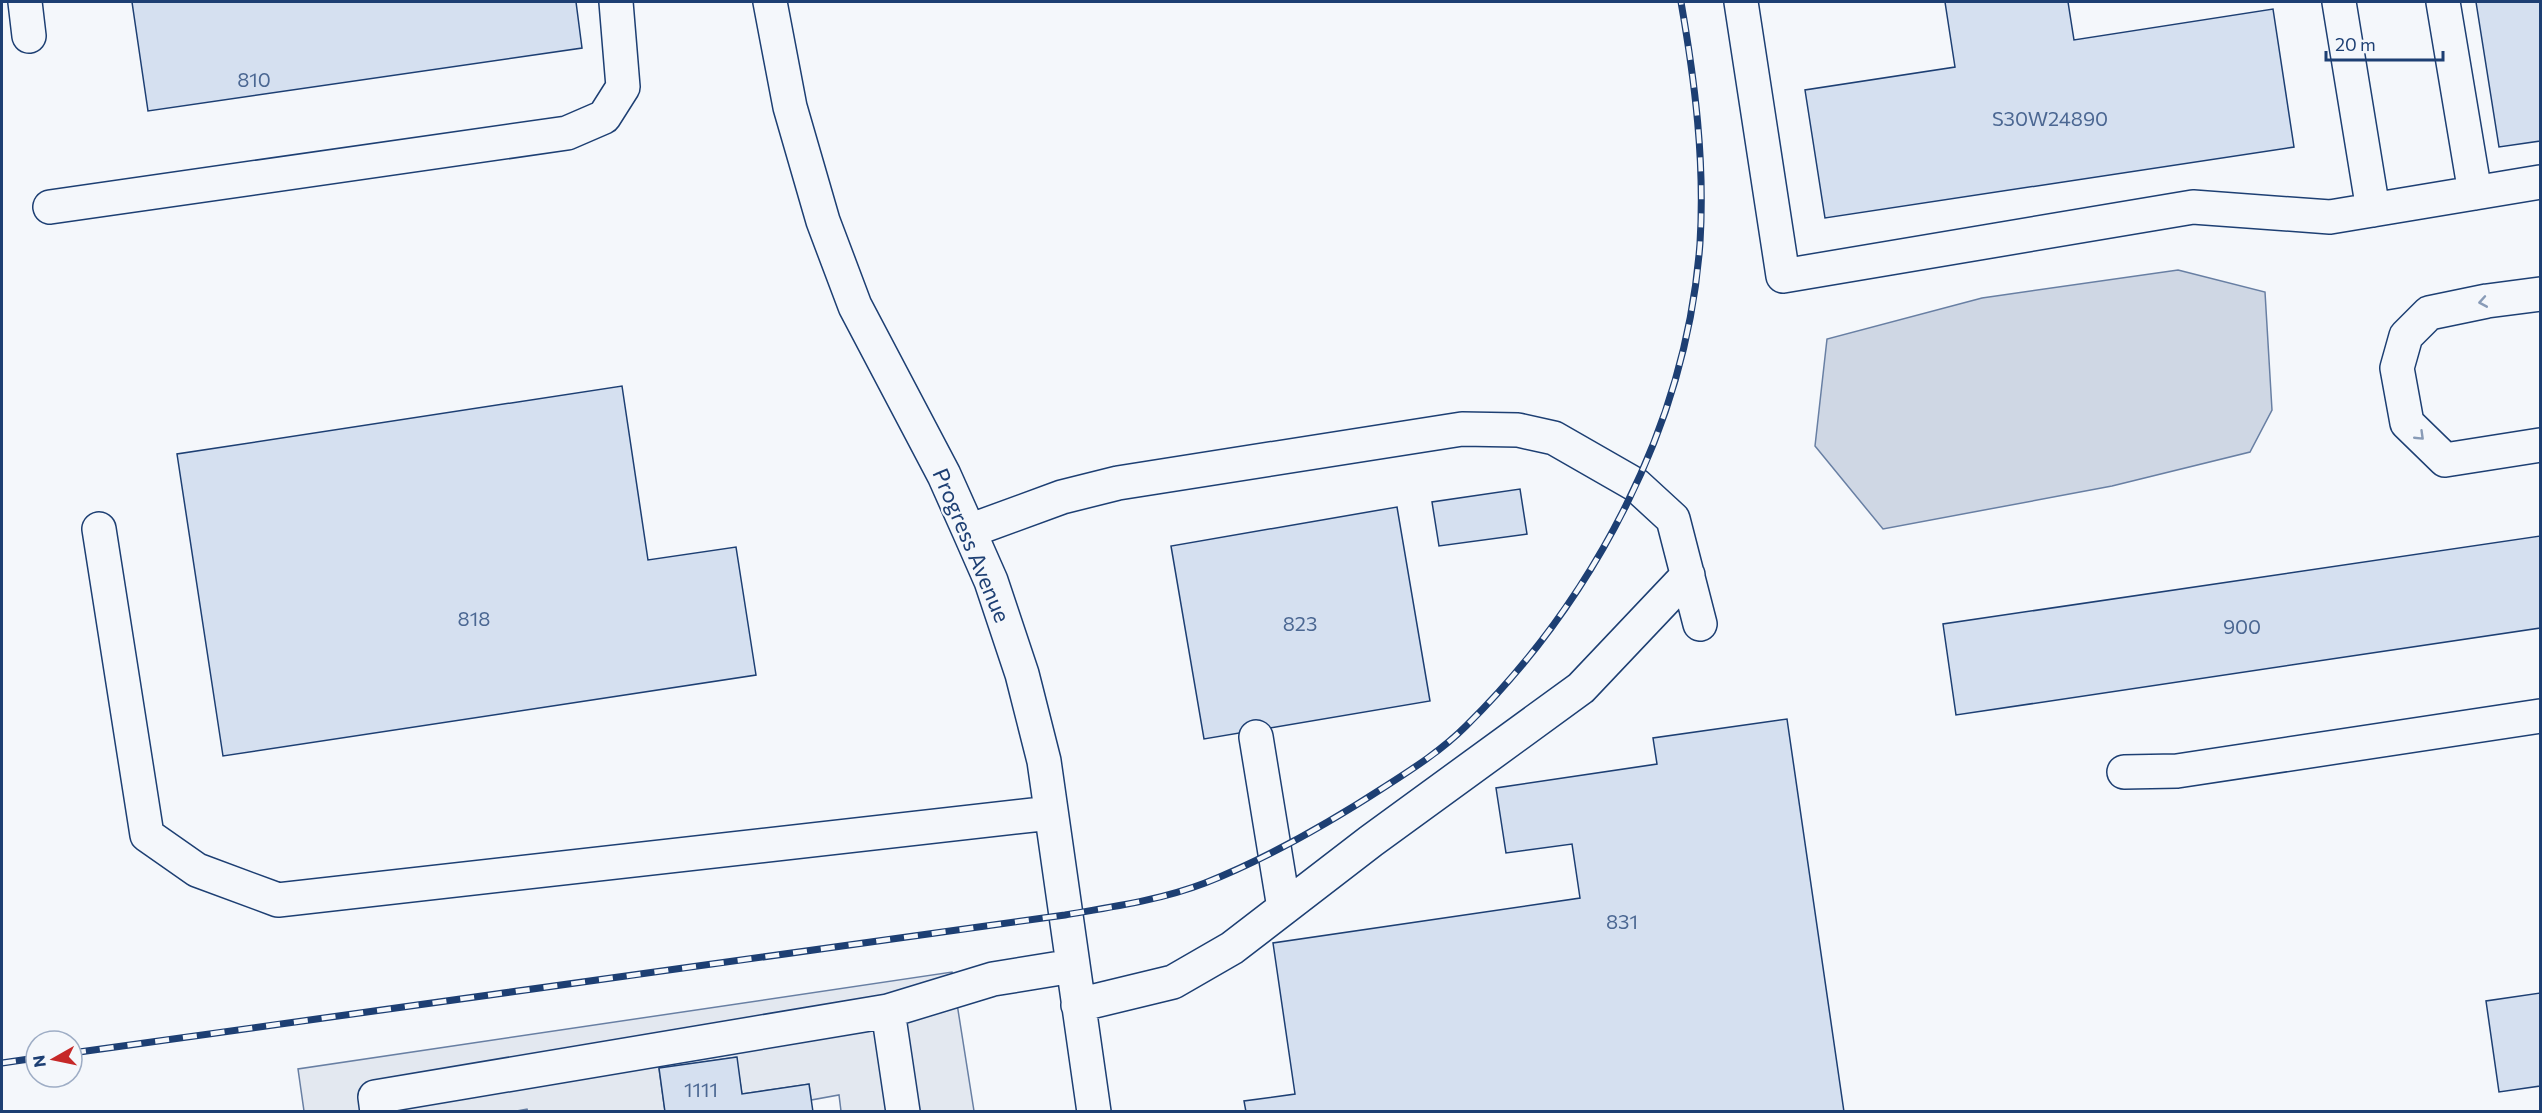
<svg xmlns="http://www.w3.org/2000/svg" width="2542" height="1113" font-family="Commissioner,sans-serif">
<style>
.parking{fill:#e3e8f0;stroke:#687fa3;stroke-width:1.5}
.water{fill:#cfd7e4;stroke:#687fa3;stroke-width:1.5}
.building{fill:#d5e0f0;stroke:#1d3f73;stroke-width:1.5}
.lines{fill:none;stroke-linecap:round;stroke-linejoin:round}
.minor-casing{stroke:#1d3f73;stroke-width:36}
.minor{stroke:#f4f7fb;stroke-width:33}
.rail-casing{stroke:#1d3f73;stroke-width:7}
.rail{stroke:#f4f7fb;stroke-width:4.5;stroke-dasharray:14;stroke-linecap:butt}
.oneway{stroke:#889bb7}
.labels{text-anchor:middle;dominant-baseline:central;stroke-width:4.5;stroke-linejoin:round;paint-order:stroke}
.number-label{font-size:20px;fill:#4b6792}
.street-label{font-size:22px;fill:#1d3f73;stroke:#f4f7fb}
</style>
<rect width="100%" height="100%" fill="#f4f7fb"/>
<!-- parking -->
<path class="parking" d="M952,972L974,1111H841L839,1095L811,1100L809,1084L742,1094L736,1057L659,1069L665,1111L528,1112L527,1109L511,1112L304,1111L298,1069Z"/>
<!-- water -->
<path class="water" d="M2178,270L2265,292L2272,410L2250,452L2112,486L1883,529L1815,446L1827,339L1982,298Z"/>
<!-- building -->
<path class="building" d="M132,2H576L582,48L148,111Z
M1945,2H2068L2074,40L2273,9L2294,147L1825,218L1805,90L1955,67Z
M2476,2H2540V141L2499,147Z
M622,386L648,560L736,547L756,675L223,756L177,454Z
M1520,489L1527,534L1439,546L1432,502Z
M1397,507L1430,701L1204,739L1171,546Z
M2540,536V628L1956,715L1943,624Z
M1787,719L1844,1112H1246L1244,1101L1295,1094L1273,943L1580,898L1572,844L1506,853L1496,788L1657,764L1653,738Z
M2540,993V1086L2499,1092L2486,1001Z
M737,1057L742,1094L809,1084L813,1112H665L659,1068Z"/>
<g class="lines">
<!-- minor casing -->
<g class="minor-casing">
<path id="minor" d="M25,2L29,36
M770,2L790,107L823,221L855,306L944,475L969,531L991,581L1022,674L1044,761L1094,1112
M1741,2L1783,276L2193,207L2330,217L2540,182
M2339,2L2373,210
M2443,2L2475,193
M50,207L567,133L604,117L623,87L616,2
M2540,294L2487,301L2429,313L2406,336L2397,368L2407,423L2445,460L2540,445
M99,529L147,835L197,870L278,900L1051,813
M969,531L1062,497L1118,483L1462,429L1518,430L1554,438L1636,485L1673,519L1700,624
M1256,737L1284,908
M2124,772L2177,771L2540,716
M1078,1005L1173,982L1232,948L1371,841L1581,688L1688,575
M888,1011L903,1112
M377,1112L375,1097L888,1011L993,979L1073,966"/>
</g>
<!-- minor -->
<use href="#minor" class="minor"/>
<!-- rail casing -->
<g class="rail-casing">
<path id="rail" d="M72,1053L1065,915C1111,907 1161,900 1205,883C1268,858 1329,823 1386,786C1414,768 1442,750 1466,726C1594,600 1687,424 1700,243C1705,162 1695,82 1681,2
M2,1063L36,1058"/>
</g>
<!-- rail -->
<use href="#rail" class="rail"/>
</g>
<!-- one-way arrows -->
<defs><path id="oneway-chevron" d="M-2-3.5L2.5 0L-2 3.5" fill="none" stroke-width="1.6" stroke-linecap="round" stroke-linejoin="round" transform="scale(1.5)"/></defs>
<g class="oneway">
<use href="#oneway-chevron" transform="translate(2483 302) rotate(170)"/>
<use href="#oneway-chevron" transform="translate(2420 436) rotate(44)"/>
</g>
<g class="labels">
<!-- number labels -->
<g class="number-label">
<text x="254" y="79">810</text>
<text x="2050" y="118">S30W24890</text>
<text x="474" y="618">818</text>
<text x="1300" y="623">823</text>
<text x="2242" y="626">900</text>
<text x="1622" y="921">831</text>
<text x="701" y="1089">1111</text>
</g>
<!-- street labels -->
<g class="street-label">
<text transform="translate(972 545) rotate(67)">Progress Avenue</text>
</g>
</g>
<!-- border -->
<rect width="2542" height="1113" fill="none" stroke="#1d3f73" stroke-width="6"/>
<!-- north arrow -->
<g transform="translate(54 1059) rotate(261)"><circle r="28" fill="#f4f7fb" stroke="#9eadc5" stroke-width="1.5"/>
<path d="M0-4.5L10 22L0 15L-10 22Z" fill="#c62828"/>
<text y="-9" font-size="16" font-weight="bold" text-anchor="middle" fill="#1d3f73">N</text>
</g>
<!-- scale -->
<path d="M2326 51v9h117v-9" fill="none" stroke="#1d3f73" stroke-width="3"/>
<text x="2335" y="51" font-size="18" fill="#1d3f73" stroke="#f4f7fb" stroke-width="4.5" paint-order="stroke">20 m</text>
</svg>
